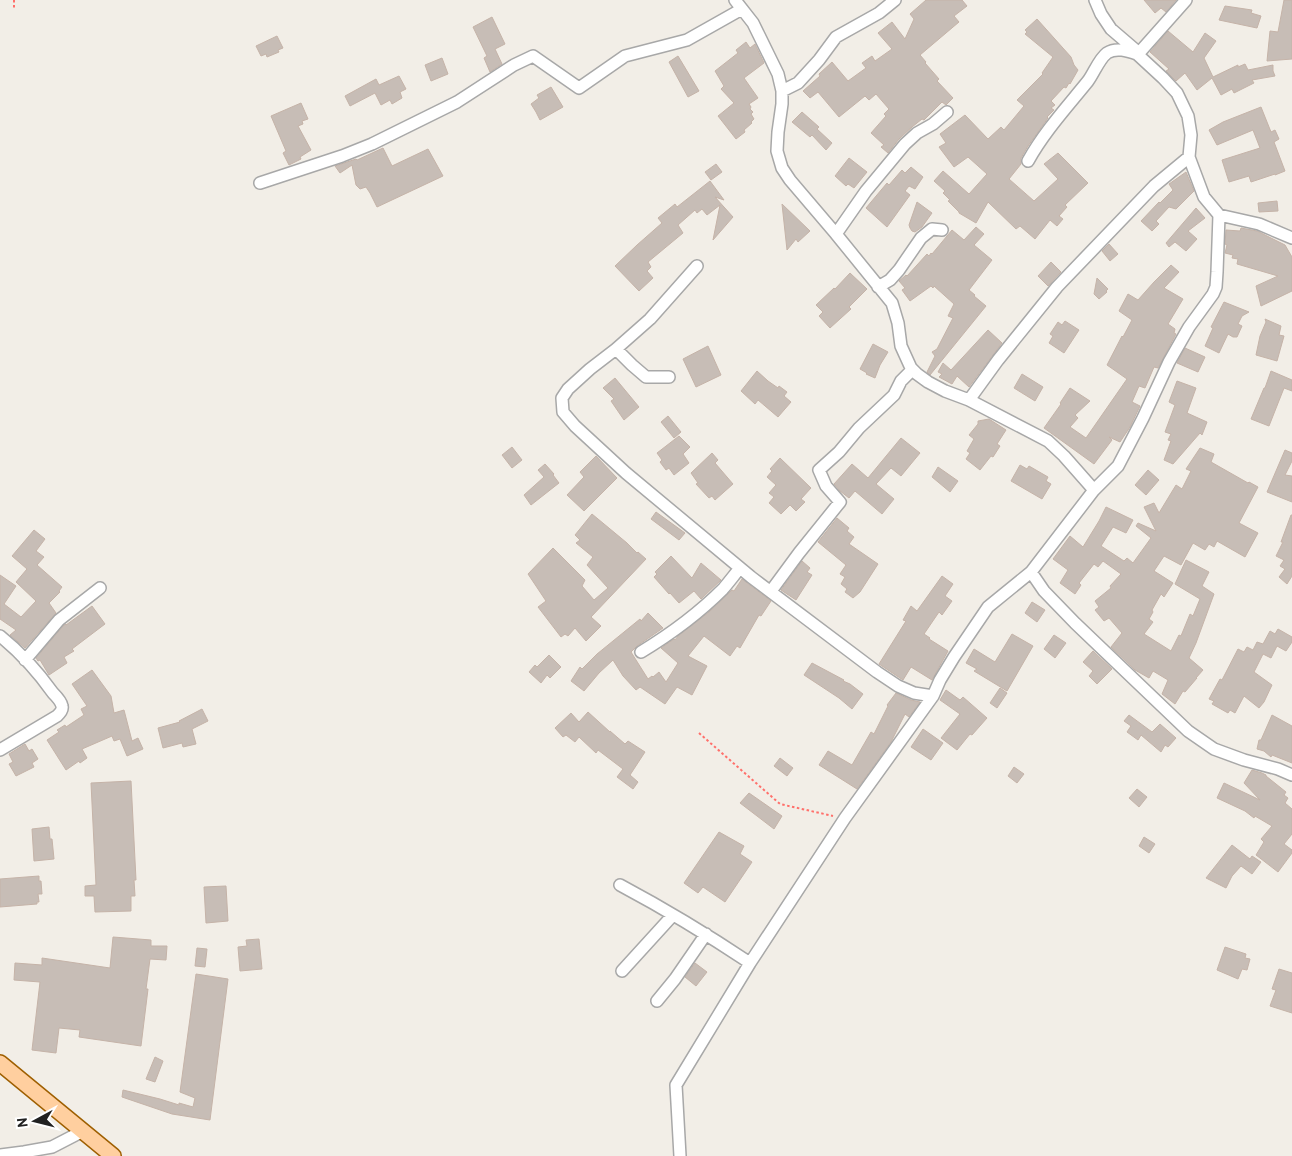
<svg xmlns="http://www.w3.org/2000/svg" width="1292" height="1156" font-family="Overpass,sans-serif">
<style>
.building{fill:#c7bdb6;stroke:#c5b3a8}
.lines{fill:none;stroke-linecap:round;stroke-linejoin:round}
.minor-casing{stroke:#a8a8a8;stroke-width:14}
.major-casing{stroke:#9e5f00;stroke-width:18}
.path{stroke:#ff706b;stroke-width:2;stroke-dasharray:2.5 2.5;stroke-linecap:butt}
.minor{stroke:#fff;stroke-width:11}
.major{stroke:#ffcf9f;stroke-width:15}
</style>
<rect width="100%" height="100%" fill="#f2eee7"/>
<!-- building -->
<path class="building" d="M926,0H962L967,6L954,16L959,22L920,55L926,62L925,63L939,79L937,81L953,98L946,105L942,102L924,120L922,119L912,127L899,139L888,153L881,147L884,145L871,133L886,116L884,114L889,109L876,94L869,100L865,96L839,117L818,92L810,98L803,91L820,76L819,74L832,62L848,81L866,68L862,63L872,56L875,61L892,49L878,33L892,22L905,39L914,19L910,14Z
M1144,0H1176L1166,12L1161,8L1155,13Z
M1284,0H1292V59L1267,61L1270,31L1278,32Z
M1225,6L1252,10L1251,13L1261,16L1257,28L1219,20Z
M492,17L505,44L495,49L502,64L490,72L484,58L487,56L473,27Z
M1037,19L1071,57L1074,65L1078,70L1070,84L1069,83L1066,88L1064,87L1051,101L1055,105L1051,108L1054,110L1047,117L1048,118L1028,146L1021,158V164L1009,179L1034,201L1058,179L1044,164L1058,153L1088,183L1065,205L1067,207L1059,216L1063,219L1057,226L1050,220L1035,239L1020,226L1016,229L988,202L976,223L959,213V212L948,201L950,200L943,193L945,191L934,181L943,171L969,194L987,174L968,157L954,167L939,147L946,143L940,134L965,115L988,139L1001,127L1004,130L1024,106L1017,100L1043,74L1042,73L1053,57L1025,34L1027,32L1025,30Z
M1168,31L1193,52L1205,33L1216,41L1204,58L1213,77L1238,65V67L1245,64L1248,70L1273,65V71L1275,76L1252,80L1254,83L1234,93L1232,89L1221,95L1212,78L1197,90L1185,73L1176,81L1166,71L1169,69L1150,52Z
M277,36L283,48L278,50L279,52L267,57L266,54L261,56L256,46Z
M746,42L750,48L755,44L764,63L744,78L758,98L749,104L751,107L750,109L753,112L751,114L754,119L751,122L752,123L744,130L745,132L736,139L718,116L734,103L721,89L724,86L715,71L738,53L736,50Z
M678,56L699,91L688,97L669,62Z
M442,58L448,74L431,81L425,65Z
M399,76L406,89L400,92L402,98L392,104L390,100L381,105L375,93L350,106L345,96L376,79L379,85Z
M551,87L563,107L540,120L536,112L531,104L539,98L537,95Z
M301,103L308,119L302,121L303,124L298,126L311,150L300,157L301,159L289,165L283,153L286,151L271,116Z
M1261,107L1271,132L1275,130L1279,139L1274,142L1285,171L1275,175V174L1251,182L1249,176L1229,182L1222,160L1260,148L1253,130L1217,145L1209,130L1223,122Z
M802,112L819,127L817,129L832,143L826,150L812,135L810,137L792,122Z
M383,148L392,166L428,149L443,176L377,207L370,193L366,187L360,189L356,185L352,165L340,173L335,166L356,159L357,160Z
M849,158L867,172L854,188L848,184L846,186L835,176Z
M716,164L722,172L711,180L705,172Z
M911,167L923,177L915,189L909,186L905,191L910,195L887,227L866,208L887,183L889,185L902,170L905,173Z
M1186,172L1194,191L1176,209L1169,207L1156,221L1159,224L1152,231L1141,221L1159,202L1160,203L1173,190L1169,184Z
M710,181L724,200L715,197L733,217L713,240L720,205L707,215L702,209L697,213L695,210L678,225L683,233L648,262L651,267L647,271L653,278L639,291L615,266L637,245L662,223L658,218L675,204L677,207Z
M1277,201L1278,211L1259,212L1258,203Z
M917,202L932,213L922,227L915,232L912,231L910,228L909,225Z
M782,204L810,231L798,242L796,239L787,250Z
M1196,208L1205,218L1188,231L1197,239L1186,251L1175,242L1169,247L1166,243Z
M976,227L984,234L974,245L992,260L969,290L975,295L974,296L986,306L930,375L927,372L935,356L932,352L937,349L953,318L948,316L954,304L934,286L933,288L931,286L910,301L902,290L905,288L899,281L906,275L907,276L927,254L929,256L931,253L932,254L952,230L964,240Z
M1241,228L1257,231L1285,245L1292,257V291L1261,306L1256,286L1278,276L1237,264L1238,259L1232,258L1233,255L1225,253L1227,245L1225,244L1226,230L1240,231Z
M1109,244L1118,254L1110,261L1102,251Z
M1051,262L1061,272L1048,286L1038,276Z
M1171,265L1179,272L1164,288L1183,299L1168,324L1175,329L1174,333L1176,334L1158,368L1154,367L1145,388L1139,386L1132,402L1140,406L1130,427L1120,442L1109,437L1112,440L1094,464L1044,428L1061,404L1060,403L1070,388L1090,401L1075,415L1078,418L1070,427L1086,438L1127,379L1107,365L1122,336L1123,337L1132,320L1119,311L1128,294L1138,300L1154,282Z
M850,273L867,289L849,307L851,309L830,328L819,316L823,312L816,305L834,288L835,289Z
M1097,278L1108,289L1106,291L1107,292L1099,299L1094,294Z
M1224,302L1249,312L1242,316L1238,324L1242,326L1237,337H1233L1228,334L1219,353L1205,346L1213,328L1211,327Z
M1265,319L1281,326L1279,335L1284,336L1277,361L1256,355L1260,336L1266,322Z
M1065,321L1079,330L1064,353L1049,343L1053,336L1050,334L1058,322L1062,325Z
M988,330L1002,343L969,387L957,376L952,384L939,377L942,374L938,372L943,363L951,370Z
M873,344L888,352L880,365L875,378L866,374L867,373L860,369Z
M708,346L721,375L696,387L683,359Z
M1185,348L1205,357L1198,372L1177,363Z
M757,371L768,381L778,388L779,386L787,392L784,396L791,402L778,417L758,400L755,404L741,391Z
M1271,371L1292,380V391L1284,388L1269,426L1251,419L1264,388H1265Z
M1022,374L1043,387L1035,401L1014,388Z
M615,378L639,407L624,420L611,401L614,399L603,388Z
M1177,381L1196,388L1187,413L1207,422L1202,435L1200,433L1173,464L1164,460L1171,441L1168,440L1171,434L1165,432L1175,405L1169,402Z
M668,416L681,432L674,438L661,422Z
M989,419L1006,430L997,444L1000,446L993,457L991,456L980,470L966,459L970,453L967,451L974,439L969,435L978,424V421Z
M679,436L690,447L683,454L689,463L674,475L669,468L666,470L660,462L662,460L657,453Z
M901,438L920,453L901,476L891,468L876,484L894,499L882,514L855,491L849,498L840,491L834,484L852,464L868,478Z
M512,447L522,460L512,468L502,455Z
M1200,448L1214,454L1211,462L1248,483L1249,482L1258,487L1239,523L1258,533L1245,557L1217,541L1214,547L1209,544L1205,550L1193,543L1181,565L1164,556L1154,571L1173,583L1164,597L1161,594L1152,610L1153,612L1149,619L1153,622L1144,634L1171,651L1179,635L1181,636L1190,614L1193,616L1200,599L1175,584L1186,560L1209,572L1202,586L1214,594L1196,643L1189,658L1203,670L1196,678H1197L1185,692L1183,691L1175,704L1162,694L1168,680L1153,671L1149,678L1135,670L1111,647L1122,633L1109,618L1104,621L1095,610L1099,607L1095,601L1111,588L1110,586L1121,574L1103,561L1098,567L1094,564L1079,583L1081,585L1075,594L1060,583L1068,570L1053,559L1070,536L1083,547L1099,521L1106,507L1133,520L1126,533L1113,527L1101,546L1124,561L1127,558L1133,563L1151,538L1136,526L1138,523L1156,531L1144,507L1154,503L1159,513L1176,485L1182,489L1191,471L1186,469Z
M1285,450L1292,453V461L1285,475L1292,476V502L1267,492Z
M712,453L718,460L715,463L733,484L715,500L712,496L709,498L696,484L698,483L691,473Z
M596,456L617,478L584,511L567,495L584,477L580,472Z
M780,458L811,488L801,499L805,502L796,511L790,505L781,514L769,503L774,497L769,493L776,485L767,477L772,471L770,469Z
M545,464L554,474L553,475L559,483L531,505L524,495L544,477L538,470Z
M1020,465L1027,469L1029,466L1048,477L1046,481L1051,484L1042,499L1011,481Z
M938,467L958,481L950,492L932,477Z
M1148,470L1159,480L1146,495L1135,485Z
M656,512L685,533L679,540L651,519Z
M592,514L627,543L637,553L638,552L646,559L591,617L601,626L586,641L575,628L568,636L565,634L561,637L538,607L546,601L528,574L553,548L585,580L582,586L594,600L608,588L587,565L593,557L576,543L580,540L575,535Z
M1291,515H1292V576L1287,584L1279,577L1285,569L1280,566L1284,560L1276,556L1283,542H1281Z
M837,518L849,528L847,531L854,537L849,544L878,564L860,592L853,598L845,592L847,589L841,584L845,577L840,574L846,565L818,542Z
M34,530L45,539L36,551L44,557L37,565L62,587L59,591L60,592L49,603L56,613L25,648L10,635L16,630L0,619V575L16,586L4,604L21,617L36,601L16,582L27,569L12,556Z
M671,556L692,578L701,563L721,580L701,599L694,591L679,603L670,593L669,594L654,577L657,574L655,572Z
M802,561L810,568L807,572L812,575L796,600L781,590Z
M942,576L953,584L945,596L952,601L942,615L939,612L924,634L930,638L929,639L948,651L932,680L911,667L903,680L879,664L906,621L903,620L911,606L917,611Z
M742,579L771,601L761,616L759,615L740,648L737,646L730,656L704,636L688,656L707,666L692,695L677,687L665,704L640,687L636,690L623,676L613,660L599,673L584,691L571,681L580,667L582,669L597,654L640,619L641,621L648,613L663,628L637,646L631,652L648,679L652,676L653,677L659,672L666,682L678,663L661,648L674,639L675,640L678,636L709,612L732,590L734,591Z
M1032,602L1045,610L1037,622L1025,613Z
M92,606L105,624L72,649L74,651L64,657L67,663L49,675L40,660L38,661L36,658L64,625L66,624V625Z
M1278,629L1292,637V642L1286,651L1277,646L1271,658L1263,654L1254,672L1272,685L1264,702L1259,708L1244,696L1235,713L1230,710L1228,713L1212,704L1214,701L1209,699L1220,679L1222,680L1238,649L1244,652L1247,647L1253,650L1257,642L1263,644L1270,631L1275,634Z
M1012,634L1033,646L1007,691L974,671L977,669L966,663L974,649L995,662Z
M1054,635L1066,643L1055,658L1044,649Z
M1093,651L1112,669L1097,684L1089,676L1093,671L1083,662Z
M549,655L561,667L550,678L547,675L541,683L529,672L535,665L537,667Z
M812,663L844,680L843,681L850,684L863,694L852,709L839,698L804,675Z
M92,670L111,696L114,713L124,710L132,741L138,738L143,749L127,756L120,739L114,741L112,736L82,749L87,758L80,763L79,761L66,770L47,740L59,732L57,730L65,725L66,727L84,715L81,709L87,706L72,684Z
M1000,688L1007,693L997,708L990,703Z
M946,690L960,700L963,697L987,718L972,735L970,734L957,750L941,738L960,714L940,700Z
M896,693L911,700L920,702L909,717L905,714L891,742L857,789L819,765L828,751L852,765L871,732L874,734L888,706L887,705Z
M202,709L208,721L192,729L196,744L183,747L182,743L163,748L158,728L180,722L179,721Z
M588,712L610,732V731L625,744L628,741L645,752L630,775L638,782L633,789L617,777L623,769L598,750L596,753L579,737L575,742L566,735L563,737L555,728L571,713L579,722Z
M1129,715L1152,732L1160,724L1176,738L1168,747L1165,745L1161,752L1141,735L1138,740L1127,732L1131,726L1124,721Z
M1272,715L1292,726V763L1272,755L1271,757L1264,751L1257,749L1259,740H1261Z
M923,729L943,743L931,760L911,747Z
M25,744L29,751L32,749L38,759L32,763L34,767L16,776L9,764L13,762L9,754Z
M780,758L793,768L787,776L774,766Z
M1014,767L1024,774L1017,783L1008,776Z
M1252,770L1262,773L1266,775V776L1286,792L1284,795L1288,798L1285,803L1292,809V834L1284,844L1292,850V853L1278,872L1256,855L1264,842L1261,839L1272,826L1255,816L1254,818L1245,811L1217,798L1224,783L1260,800L1244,783Z
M131,781L136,880H134L135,896H131V911L95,912L94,896H85V886L96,885L91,783Z
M1137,789L1147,797L1139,807L1129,798Z
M749,793L782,816L774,829L740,803Z
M49,827L50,839H52L54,859L34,861L32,829Z
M719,832L744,846L740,854L752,862L725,902L703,887L698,893L684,883Z
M1144,837L1155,844L1149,853L1139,846Z
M1232,845L1250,859L1252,856L1261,862L1252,874L1241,866L1232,876L1226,888L1206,878Z
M39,876V881H41L42,894H38L39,902H37V904L0,907V879Z
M226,886L228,921L206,923L204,887Z
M113,937L151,940V946H167L166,960L150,959L146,989H148L141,1046L79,1037L80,1030L59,1028L56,1053L32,1050L40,982L14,980L15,963L42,965V958L110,968Z
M259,939L262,969L240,971L238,947L247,946L246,940Z
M1225,947L1246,954L1245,958L1250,959L1247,970L1242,969L1238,979L1217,970Z
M197,948L207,949L205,967L195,966Z
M695,963L707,972L696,986L685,977Z
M1279,969L1292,973V1013L1270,1006L1276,990L1272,989Z
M196,974L228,979L210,1120L172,1114L122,1097L123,1090L160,1099L179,1105V1103L193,1107L195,1098L180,1092Z
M155,1057L163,1061L155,1082L146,1079Z"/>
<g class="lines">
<!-- minor casing -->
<g class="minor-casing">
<path id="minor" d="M735,0L753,23L778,74L782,91V104L778,132L777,151L782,168L790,180L836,234L892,303L898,323L901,346L911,368L917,374L928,382L945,391L969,400L1048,441L1064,456L1094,490
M1095,0L1101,14L1111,29L1139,53L1137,54L1163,78L1177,93L1188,116L1191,135L1189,157L1204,197L1219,215L1259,224L1292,238
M1139,53L1186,0
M782,91L798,83L819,60L836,37L879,13L895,0
M1028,161C1044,132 1067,107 1088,81C1094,73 1099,59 1107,53C1116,47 1128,51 1137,54
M260,183L342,156L372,144L457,102L514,65L533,56L579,88L625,56L687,40L742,9
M836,234L866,191L905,144L917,133L933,124L947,112
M878,287L890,280L899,270L921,238L932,229L942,230
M616,349L650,319L697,266
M669,377H646L632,365L616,349L590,369L568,389L562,398L563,412L575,426L626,473L751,577L877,672L898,686L914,693L933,696L940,680L954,657L988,607L1031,572L1094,490L1118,466L1143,418L1169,362L1189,327L1213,294L1216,287L1217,272L1219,215
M969,400L998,360L1057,287L1154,186L1189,157
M1031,572L1044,591L1075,623L1188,731L1214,749L1244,760L1278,769L1292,775
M771,591L799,553L840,502L826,486L819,470L839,452L859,428L894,395L901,381L912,370
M0,636C20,652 38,672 53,693C56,696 61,701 62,706C63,710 60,713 57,716L0,750
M641,652C669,635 700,612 723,589C729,582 735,574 740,568
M25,660L59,620L100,588
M620,885C665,909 708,935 750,963
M622,971L673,915
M657,1001L675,979L706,934
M0,1155L24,1152L52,1147L83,1131
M680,1156L676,1085L750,963L845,818L933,696"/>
</g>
<!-- major casing -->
<g class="major-casing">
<path id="major" d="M0,1063L113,1156"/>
</g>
<!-- path -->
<path class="path" d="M14,0V9
M699,733L780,804L833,816"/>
<!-- minor -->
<use href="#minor" class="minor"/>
<!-- major -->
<use href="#major" class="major"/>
</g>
<!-- north arrow -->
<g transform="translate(35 1121) rotate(263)" stroke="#ffffff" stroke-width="4" paint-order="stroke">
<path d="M0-4L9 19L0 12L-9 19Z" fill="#212121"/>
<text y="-8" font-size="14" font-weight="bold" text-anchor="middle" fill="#212121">N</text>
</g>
</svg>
